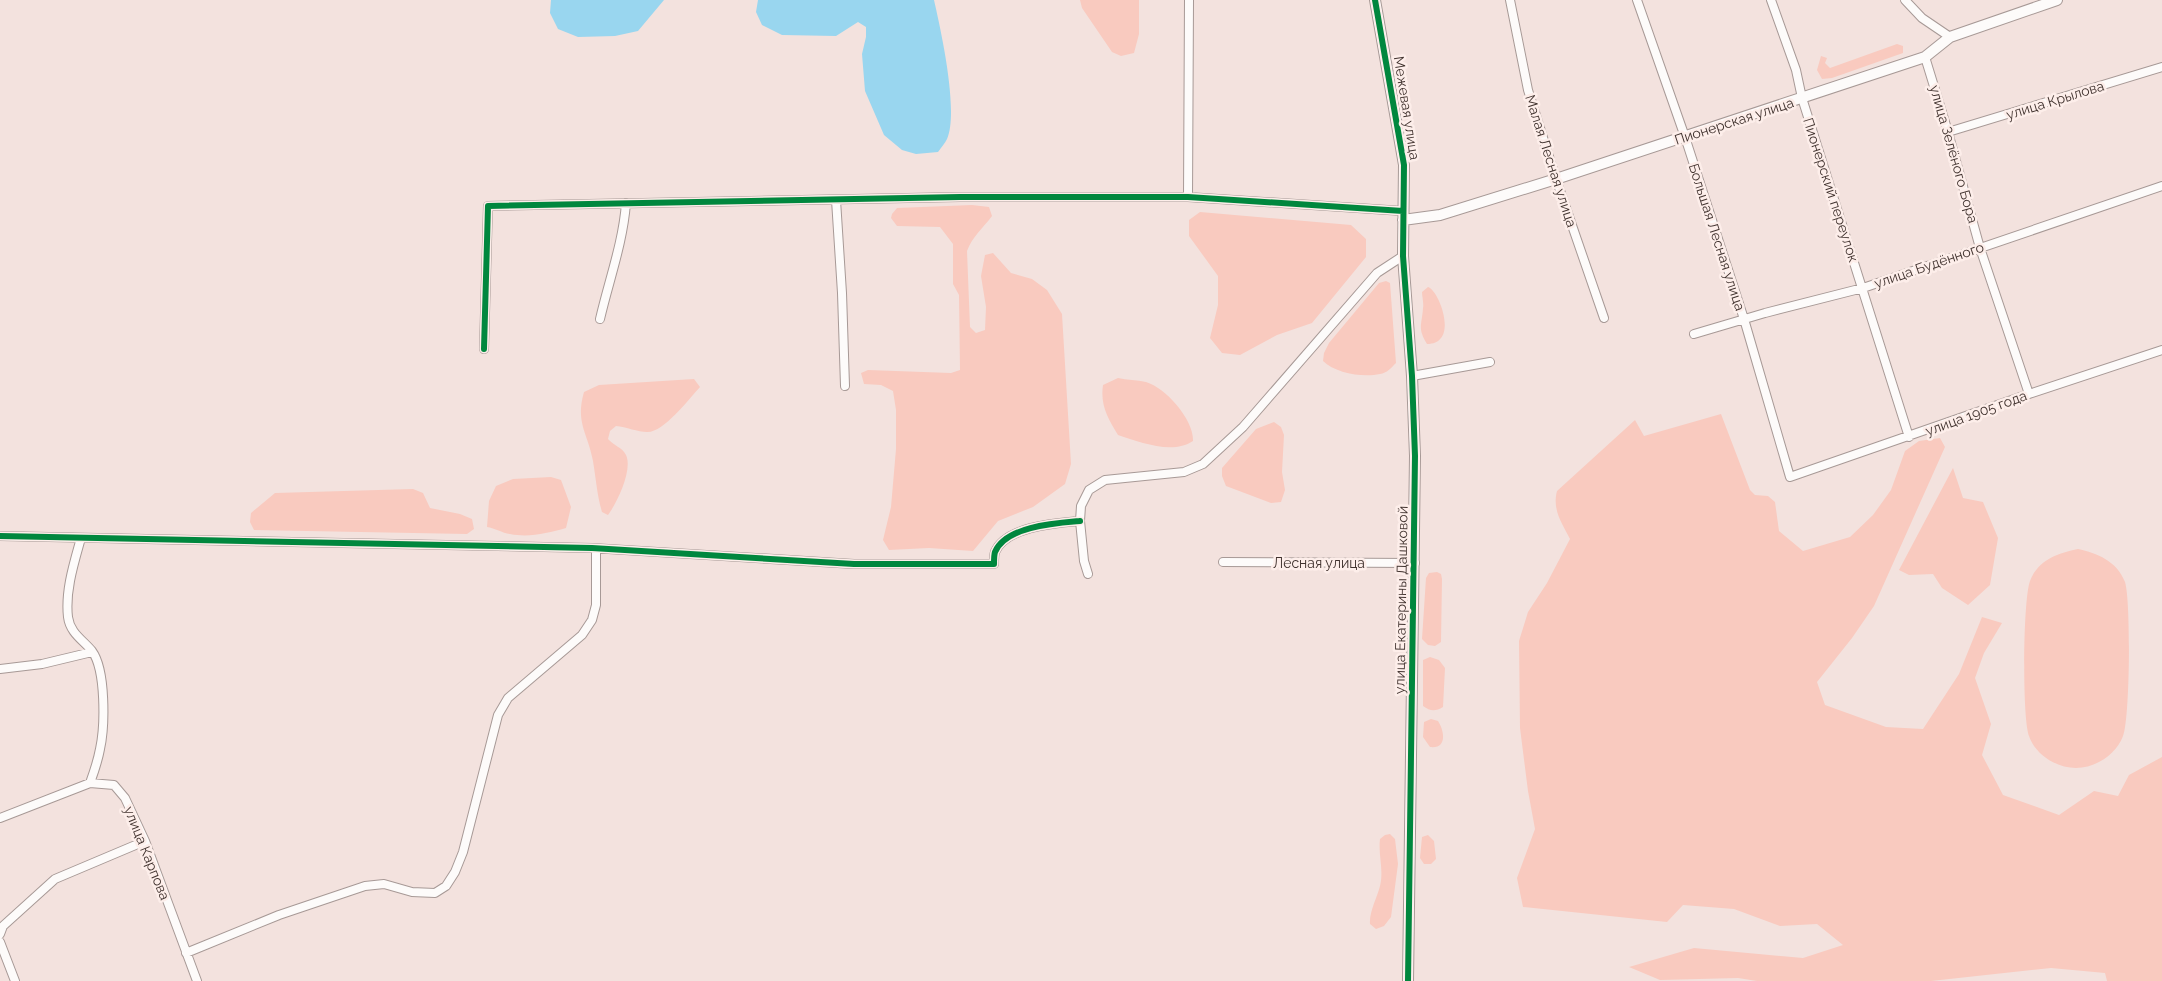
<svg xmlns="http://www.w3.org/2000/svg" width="2162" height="981" font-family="Raleway,sans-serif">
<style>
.green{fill:#f9cabf}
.water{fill:#99d6ef}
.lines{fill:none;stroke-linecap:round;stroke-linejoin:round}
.street-casing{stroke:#a79996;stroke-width:10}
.secondary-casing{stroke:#a79996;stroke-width:12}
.street{stroke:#fdfbfa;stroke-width:8}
.secondary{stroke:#fdfbfa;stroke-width:10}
.cycleway-casing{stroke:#fdeeea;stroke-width:9}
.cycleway{stroke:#00873e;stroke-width:6}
.labels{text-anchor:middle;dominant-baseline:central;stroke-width:5;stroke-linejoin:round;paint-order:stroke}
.street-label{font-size:14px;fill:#40322e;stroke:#fdeeea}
</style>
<rect width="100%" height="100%" fill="#f3e2de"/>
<!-- green -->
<path class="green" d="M1080,0H1139V34L1134,53L1121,56L1112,52L1082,8Z
M1897,44L1903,46V53L1832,78L1822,79L1817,70L1821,56L1827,58L1825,63L1830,68Z
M972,205L989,207L992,216C983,228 972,237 967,251L970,327L976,333L985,330L986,307L981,276L985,255L993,253L1011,273L1032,279L1047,290L1062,314L1071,464L1065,484L1033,507L998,521L973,551L929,548L889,550L883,540L891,507L896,449V410L893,391L881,385L864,384L861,373L868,370L951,373L960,370L959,295L953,284V244L940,227L897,226L891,218L892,214L897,208Z
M1200,212L1351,225L1366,239V257L1312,323L1277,335L1240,355L1222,353L1210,338L1218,305V276L1189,236V220Z
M1386,281L1390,283L1396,363C1391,368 1387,373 1380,374C1363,378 1335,373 1323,361L1324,353L1329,343L1379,283Z
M1428,287C1439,290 1460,344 1427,344C1417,328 1422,325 1423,308C1424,303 1422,297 1422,292Z
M1118,378C1127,380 1137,380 1146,382C1166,388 1194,420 1193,441C1172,455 1140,442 1118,435C1108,419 1100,405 1103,385Z
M694,379L700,387C689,399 663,433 647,432C638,432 626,427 616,426L610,431L608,439C614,446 622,447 626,455C633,470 617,503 608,515L602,512C597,495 596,479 593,461C588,433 575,423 584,392L599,385Z
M1721,414L1750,490L1755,495L1768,496L1775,502L1779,531L1803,551L1850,537L1873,515L1891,490L1905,451L1919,441L1940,438L1945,447L1874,606L1852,638L1817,682L1825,705L1886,727L1923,729L1959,674L1982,617L2002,623L1984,653L1975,678L1991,724L1982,755L2003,795L2059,815L2094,791L2118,796L2129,775L2162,757V981H2107L2105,973L2051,968L1931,981H1757L1738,978L1660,980L1629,967L1694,948L1803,958L1843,945L1817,924L1780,926L1734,909L1683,905L1667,922L1523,907L1517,878L1535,829L1528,791L1520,728L1519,641L1528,612L1547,583L1570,539C1562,523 1552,510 1557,491L1635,420L1644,436Z
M1274,422L1281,427L1284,435L1282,472L1285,490L1281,502L1271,503L1226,486L1222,476V468L1256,429Z
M1953,468L1963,498L1983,502L1998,538L1990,585L1968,605L1942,588L1933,574L1909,575L1899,570Z
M551,477L561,480L571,507L566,528C548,533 529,538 510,534C502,533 495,528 487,527L489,501L496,486L513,479Z
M413,489L423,493L430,508L460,514L472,519L474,529L467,534L254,530L250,522L251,513L275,493Z
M2078,549C2097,553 2117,561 2125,582C2131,600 2130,719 2123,736C2116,755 2095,768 2076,768C2056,768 2035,754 2029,736C2022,718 2023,599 2030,581C2038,560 2058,553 2078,549Z
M1437,572L1441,574L1442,579L1441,642L1435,646L1428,645L1422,639L1426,578L1429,573Z
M1430,657L1439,660L1445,668L1443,707C1435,712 1430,711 1423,706V660Z
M1431,719L1438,721C1444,730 1448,749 1430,747L1423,737L1424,722Z
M1390,834L1395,839L1398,864L1391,917L1384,926L1376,929L1370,924C1369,912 1377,898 1380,886C1384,870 1378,855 1380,839L1385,835Z
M1428,835L1434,841L1436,859L1431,864H1424L1420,858L1422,837Z"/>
<!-- water -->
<path class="water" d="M551,0H664L638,31L615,36L578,37L558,29L550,13Z
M758,0H934C941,31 959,111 947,139C945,143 941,148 938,152L916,154L902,150L884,135L865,91L862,54L866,37V27L858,22L836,36L782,35L762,25L756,12Z"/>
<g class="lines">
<!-- street casing -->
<g class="street-casing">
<path id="street" d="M1510,0L1528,90L1556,179L1604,318
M1637,0L1685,137L1744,319L1790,477L2029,394L2162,350
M1771,0L1796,70L1802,98L1909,437
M1905,0L1922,18L1950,37
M1925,57L1948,132L1980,248L2029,394
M1948,132L2162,67
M1188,197L1189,0
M836,200L842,293L845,386
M600,319C609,280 623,243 626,203
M1694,334L1765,313L1863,288L2162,186
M484,349L488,206L960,197H1188L1403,211
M1412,376L1490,362
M0,536L592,548L854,564H994C994,561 994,555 995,552C1006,526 1057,523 1080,521
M81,538C74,563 65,591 68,617C70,633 83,640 92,651C106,670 105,726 100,749C98,760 94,772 90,783
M1223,562L1415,563
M1088,574L1084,561L1080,521L1081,506L1089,490L1105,480L1184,472L1203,464L1243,427L1377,273L1403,256
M0,669L42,664L92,652
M0,818L90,783L114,785L125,798L145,841L197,981
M0,934L3,926L55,879L145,841
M0,942L15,981
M186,953L279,915L365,886L384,884L412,892L435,893L446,886L455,872L463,852L498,715L508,698L582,635L592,620L596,605V549"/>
</g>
<!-- secondary casing -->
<g class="secondary-casing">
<path id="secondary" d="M1375,0L1404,165L1403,256L1412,376L1415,456L1408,981
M1403,220L1440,215L1556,179L1925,57L1950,37L2057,0"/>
</g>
<!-- street -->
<use href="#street" class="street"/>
<!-- secondary -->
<use href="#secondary" class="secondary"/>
<!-- cycleway casing -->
<g class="cycleway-casing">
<path id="cycleway" d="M1375,0L1404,165L1403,256L1412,376L1415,456L1408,981
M484,349L488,206L960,197H1188L1403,211
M0,536L592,548L854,564H994C994,561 994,555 995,552C1006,526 1057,523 1080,521"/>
</g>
<!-- cycleway -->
<use href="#cycleway" class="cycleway"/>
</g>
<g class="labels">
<!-- street labels -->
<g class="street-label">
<text transform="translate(2055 100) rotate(-17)">улица Крылова</text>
<text transform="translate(1407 108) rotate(81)">Межевая улица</text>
<text transform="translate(1734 121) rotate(-18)">Пионерская улица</text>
<text transform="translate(1954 154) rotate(74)">улица Зелёного Бора</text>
<text transform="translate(1551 161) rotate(72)">Малая Лесная улица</text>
<text transform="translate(1831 190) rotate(72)">Пионерский переулок</text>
<text transform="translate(1717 237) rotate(72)">Большая Лесная улица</text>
<text transform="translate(1929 265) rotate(-19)">улица Будённого</text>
<text transform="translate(1976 413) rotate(-20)">улица 1905 года</text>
<text x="1319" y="563">Лесная улица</text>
<text transform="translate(1401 600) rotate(-89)">улица Екатерины Дашковой</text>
<text transform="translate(147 853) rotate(68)">улица Карпова</text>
</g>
</g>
</svg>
